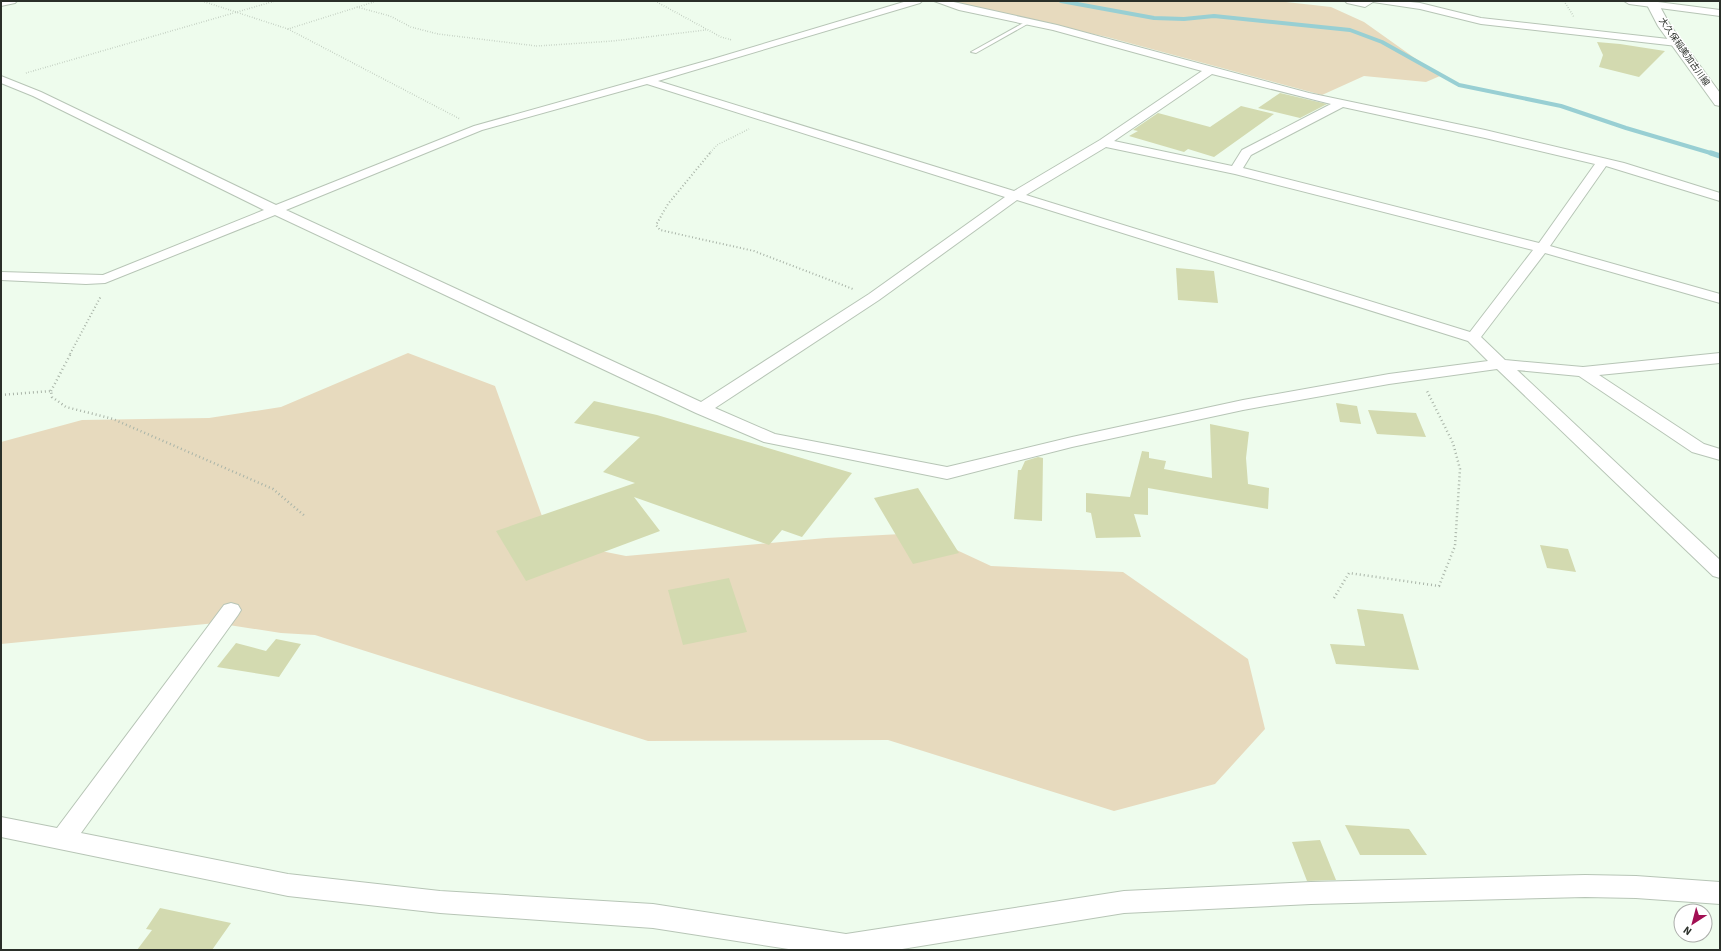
<svg xmlns="http://www.w3.org/2000/svg" width="1721" height="951" font-family="'Source Sans 3','Noto Sans JP',sans-serif">
<style>
.green{fill:#e7dabe}
.lines{fill:none;stroke-linecap:round;stroke-linejoin:round}
.stream-far1{stroke:#98cfd3;stroke-width:4}
.stream{stroke:#98cfd3;stroke-width:5.5}
.building{fill:#d3dab0}
.lane-casing{stroke:#b7c5b6;stroke-width:2}
.street-casing{stroke:#b7c5b6;stroke-width:2}
.secondary-casing{stroke:#b7c5b6;stroke-width:2}
.path-far2{stroke:#a9b4a8;stroke-width:1.5;stroke-dasharray:0.5 2;stroke-linecap:butt}
.path-far1{stroke:#a9b4a8;stroke-width:2;stroke-dasharray:1 2.5;stroke-linecap:butt}
.path{stroke:#a9b4a8;stroke-width:2.5;stroke-dasharray:1 3;stroke-linecap:butt}
.lane{fill:#fff;fill-rule:evenodd}
.street{fill:#fff;fill-rule:evenodd}
.secondary{fill:#fff;fill-rule:evenodd}
.labels{text-anchor:middle;dominant-baseline:central;stroke-width:3;stroke-linejoin:round;paint-order:stroke}
.far-street-label{font-size:9px;fill:#2a2f29;stroke:#fff}
</style>
<rect width="100%" height="100%" fill="#eefced"/>
<!-- green -->
<path class="green" d="M942,1H1277L1331,7L1364,22L1440,76L1426,82L1364,76L1322,95L1107,37Z
M408,353L495,386L551,541L626,556L826,538L920,533L991,566L1123,572L1248,659L1265,729L1215,784L1114,811L888,740L648,741L315,635L281,633L216,623L1,644V442L82,420L209,418L281,407Z"/>
<g class="lines">
<!-- stream-far1 -->
<path class="stream-far1" d="M1061,1L1154,18L1184,19L1214,16L1350,30L1382,42L1459,85L1561,106L1626,128L1714,154"/>
<!-- stream -->
<path class="stream" d="M1711,153L1720,156"/>
</g>
<!-- building -->
<path class="building" d="M1597,42L1620,44L1665,51L1639,77L1599,67L1603,55Z
M1280,93L1327,104L1300,118L1258,108Z
M1241,106L1274,114L1214,157L1188,149L1184,152L1129,136L1138,131L1133,130L1158,113L1210,127Z
M1176,268L1214,271L1218,303L1178,300Z
M594,401L657,415L852,473L802,537L782,530L769,545L634,497L660,531L526,581L496,531L635,483L603,472L640,437L574,423Z
M1336,403L1357,406L1361,424L1340,422Z
M1368,410L1416,413L1426,437L1377,434Z
M1210,424L1249,432L1246,458L1248,484L1269,488L1268,509L1148,488V515L1134,514L1141,537L1096,538L1091,513L1086,512V493L1130,497L1142,451L1149,452V458L1166,461L1164,469L1212,478Z
M1038,457L1043,458L1042,521L1014,519L1018,470H1021L1025,461Z
M918,488L959,553L913,564L874,498Z
M1540,545L1568,549L1576,572L1547,568Z
M729,578L747,632L683,645L668,590Z
M1357,609L1403,614L1419,670L1336,664L1330,644L1365,646Z
M276,639L301,644L279,677L217,667L236,643L266,651Z
M1345,825L1409,829L1427,855H1360Z
M1320,840L1336,880L1307,881L1292,842Z
M160,908L231,923L212,950H137L152,930L146,929Z"/>
<g class="lines">
<!-- lane casing -->
<g class="lane-casing">
<path id="lane" d="M1027,21L1031,22L976,53L971,52Z"/>
</g>
<!-- street casing -->
<g class="street-casing">
<path id="street" d="M1,1H17L15,3L1,6Z
M907,1H922L920,3L658,81L1014,191L1100,140L1202,71L1053,30L959,10L934,1H949L1057,25L1309,93L1485,130L1624,163L1720,193V201L1606,166L1550,246L1720,294V303L1545,253L1481,337L1505,360L1583,367L1720,353V363L1599,375L1704,444L1720,449V460L1692,452L1579,376L1517,370L1720,560V578L1713,576L1497,369L1389,384L1243,410L1072,447L947,479L764,442L696,413L275,215L105,283L86,284L1,280V272L103,275L264,210L33,96L1,83V76L41,92L276,205L474,126L713,59ZM1212,74L1331,104L1242,150L1232,166L1114,141ZM647,84L1005,197L869,294L701,402L286,210L482,130ZM1343,107L1485,138L1595,164L1539,243L1243,168L1251,155ZM1106,147L1235,174L1533,250L1470,332L1026,195ZM1017,200L1468,341L1488,361L1389,374L1243,400L1072,437L947,467L775,434L715,408L879,300Z
M1345,1H1401L1420,3L1481,18L1677,40L1682,43L1677,46L1481,24L1420,9L1373,2L1365,7L1347,3Z
M1624,1H1650L1720,10V16L1629,4Z
M231,603L238,605L241,610L238,615L81,833L288,874L440,891L653,904L846,934L1124,891L1311,882L1585,875L1636,876L1720,882V904L1636,898L1585,897L1311,904L1124,913L896,950H795L653,928L440,913L288,896L1,837V817L57,828L224,605Z"/>
</g>
<!-- secondary casing -->
<g class="secondary-casing">
<path id="secondary" d="M1645,1H1657L1670,25L1720,93V106L1715,105L1658,26Z"/>
</g>
<!-- path-far2 -->
<path class="path-far2" d="M202,1L288,29L377,1
M655,1L721,37L732,40
M1564,1L1574,17
M357,7L390,16L411,27L438,34L537,46L613,41L706,30
M288,29L460,119
M26,73L275,1
M709,154L717,145L749,129"/>
<!-- path-far1 -->
<path class="path-far1" d="M710,153L668,204L656,225L660,230L754,251L853,289
M70,354L101,296"/>
<!-- path -->
<path class="path" d="M51,391L71,353
M1,395L51,391L52,397L66,407L113,419L273,489L306,517
M1334,598L1349,573L1439,586L1455,546L1460,469L1453,443L1427,391"/>
<!-- lane -->
<use href="#lane" class="lane"/>
<!-- street -->
<use href="#street" class="street"/>
<!-- secondary -->
<use href="#secondary" class="secondary"/>
</g>
<g class="labels">
<!-- far-street labels -->
<g class="far-street-label">
<text transform="translate(1684 52) rotate(55)">大久保稲美加古川線</text>
</g>
</g>
<!-- border -->
<rect width="1721" height="951" fill="none" stroke="#2a2f29" stroke-width="4"/>
<!-- north arrow -->
<g transform="translate(1693 923) rotate(216)"><circle r="19" fill="#ffffff" stroke="#aaaca9"/>
<path d="M0-3L7 15L0 10L-7 15Z" fill="#a20f53"/>
<text y="-6" font-size="11" font-weight="bold" text-anchor="middle" fill="#2a2f29">N</text>
</g>
</svg>
